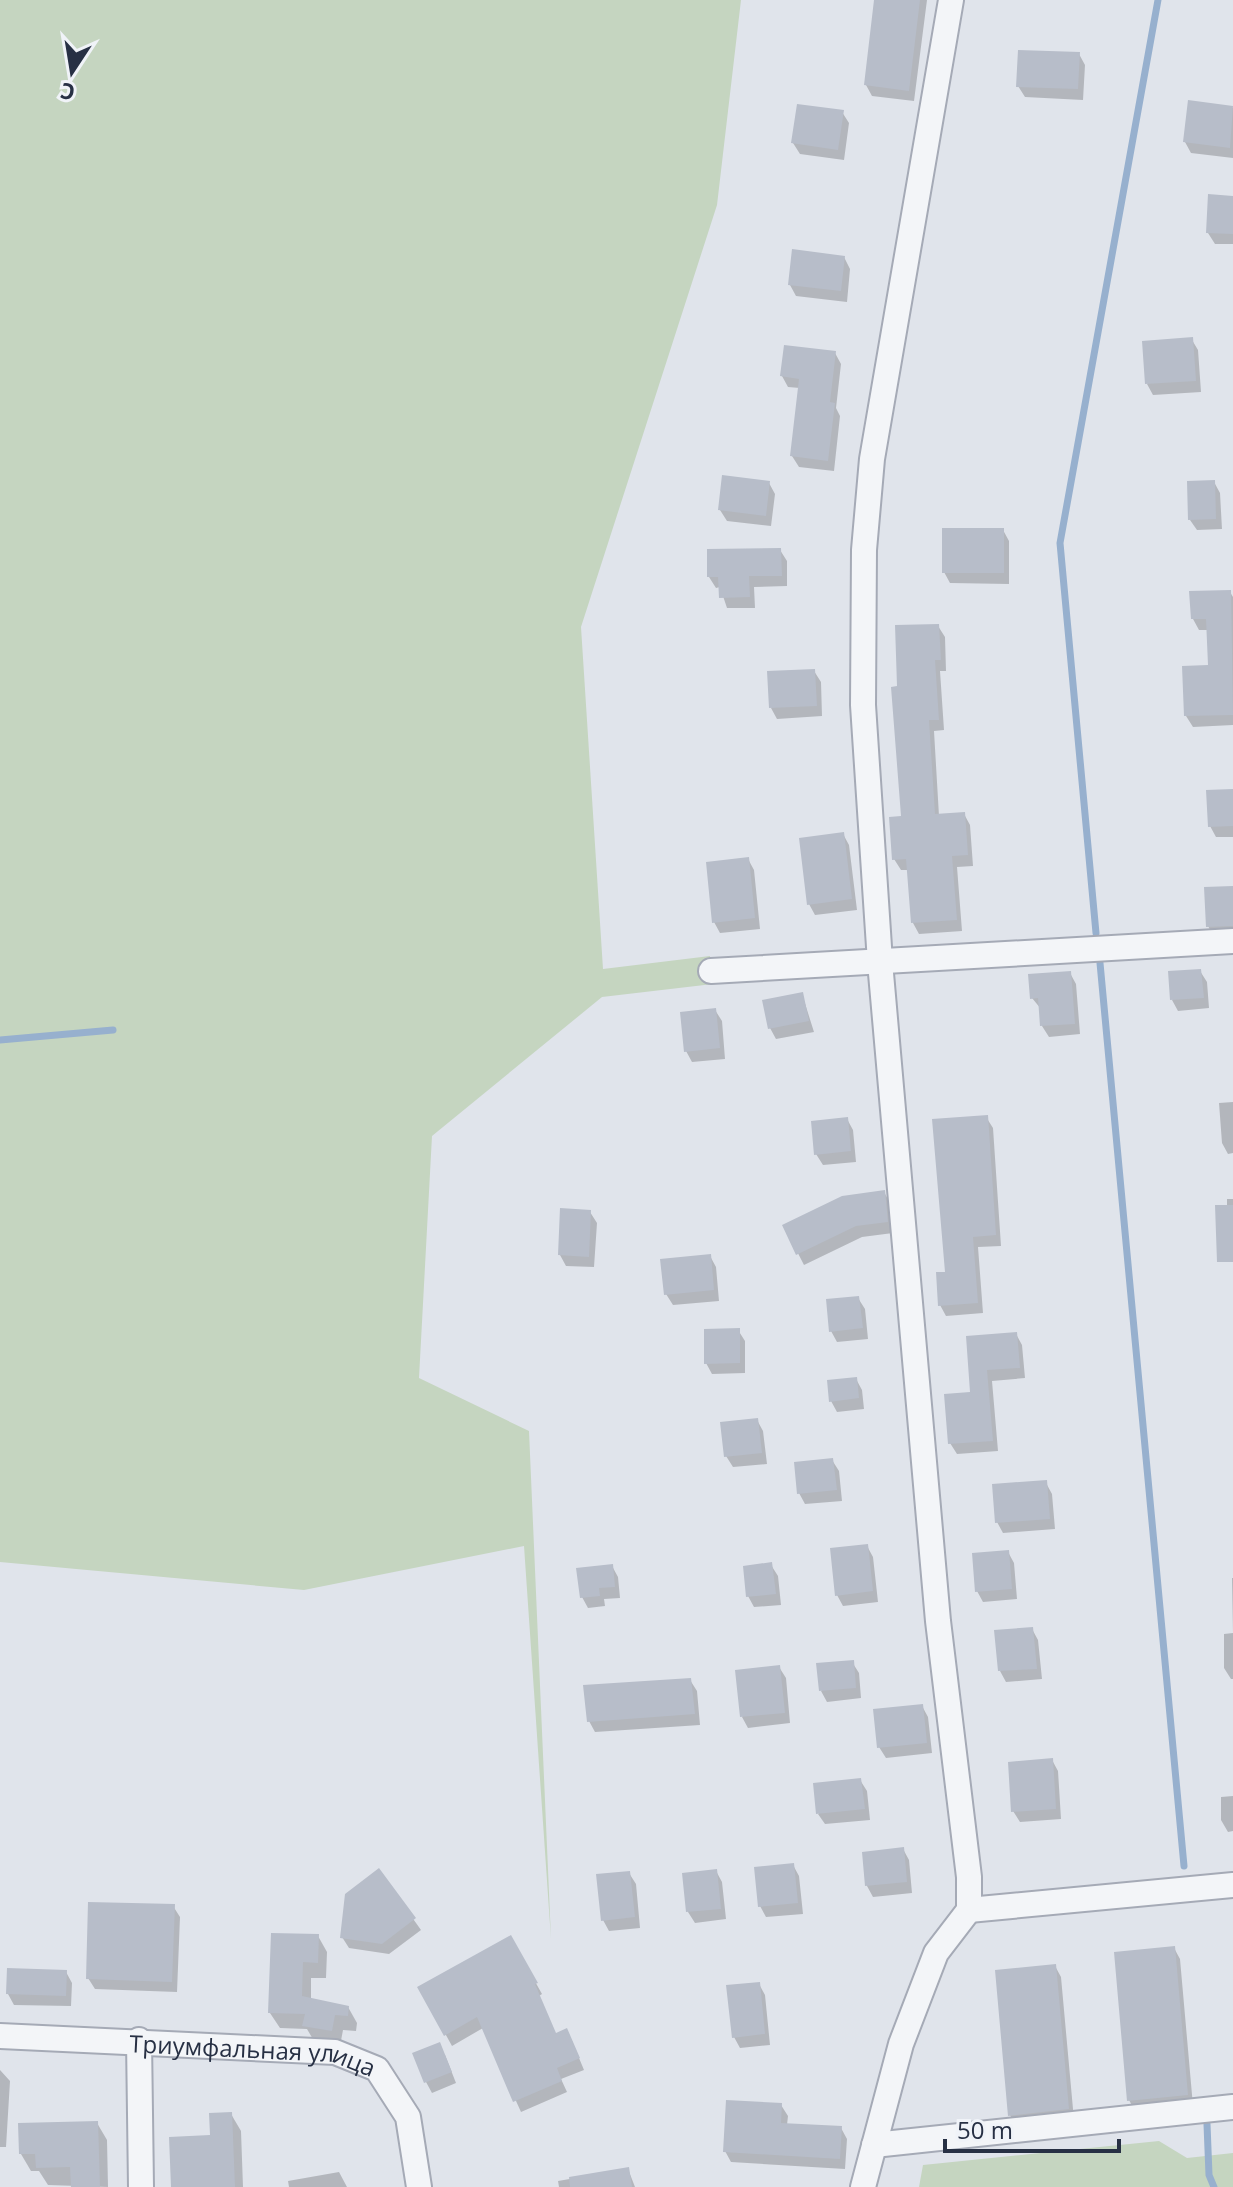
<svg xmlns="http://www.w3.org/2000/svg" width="1233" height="2187" font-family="'Open Sans',sans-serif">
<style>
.green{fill:#c5d5c0}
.shadow{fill:#0003}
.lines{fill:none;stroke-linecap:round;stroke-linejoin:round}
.stream{stroke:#97b0ce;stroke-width:7}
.building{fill:#b7bdc9}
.minor-casing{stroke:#a5aab6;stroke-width:28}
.minor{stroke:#f3f5f8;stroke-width:24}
.labels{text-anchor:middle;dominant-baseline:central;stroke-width:8;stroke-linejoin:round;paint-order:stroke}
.street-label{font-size:24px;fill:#273044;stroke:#f0f3f8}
</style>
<rect width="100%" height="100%" fill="#e0e4eb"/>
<!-- green -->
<path class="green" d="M0,0H741L717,205L581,627L603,969L710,956L713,984L602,997L432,1136L419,1378L529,1431L551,1939L524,1546L304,1590L0,1562Z
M1159,2141L1187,2158L1233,2153V2187H919L923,2165Z"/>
<!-- shadow -->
<path class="shadow" d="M876,0H927L914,101L872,96L866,85Z
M1079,54L1085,65L1083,100L1025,97L1018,86Z
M1190,103L1233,108V158L1191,153L1185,142Z
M842,112L849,123L844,160L800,154L793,143Z
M1233,198V244H1215L1208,233Z
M844,257L850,269L847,302L796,296L790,285Z
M1192,340L1198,350L1201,392L1153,395L1147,384Z
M835,353L841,364L836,408L840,416L834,471L799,467L792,456L800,388L788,387L782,376Z
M1214,482L1220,493L1222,529L1197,530L1190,520Z
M769,483L775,494L771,526L727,521L720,510Z
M1003,530L1009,541V584L950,583L944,572Z
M780,550L787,561V586L754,587L755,608H727L720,587L716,588L709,577Z
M1230,592L1233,597V725L1193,727L1186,716L1210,667L1209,630H1199L1193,619Z
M938,626L945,637L946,671H940L944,730L934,731L939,816L964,814L970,825L973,866L957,867L962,931L919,934L913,923L909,870H901L894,859L903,818L899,688Z
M814,671L821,682L822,716L777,719L771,708Z
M1233,791V837H1216L1210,826Z
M843,834L849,845L857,910L815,915L809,904Z
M748,859L754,870L760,929L720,933L714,922Z
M1233,888V936L1214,937L1208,926Z
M1200,971L1207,982L1209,1008L1178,1011L1172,1000Z
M1070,973L1076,984L1080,1034L1049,1037L1042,1026L1041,1009L1032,998Z
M802,994L814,1032L776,1039L770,1028Z
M715,1010L722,1021L725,1059L692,1062L686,1051Z
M1233,1102V1153L1228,1154L1222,1143L1219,1103Z
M986,1117L993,1128L1001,1246L978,1247L983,1313L946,1316L940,1305Z
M847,1119L853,1130L856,1162L823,1165L816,1154Z
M884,1192L890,1203L893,1233L862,1237L804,1265L784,1226Z
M1227,1199H1233V1250L1227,1207Z
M590,1212L597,1223L594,1267L566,1266L560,1255Z
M710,1256L716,1267L719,1301L673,1305L666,1294Z
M858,1298L865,1309L868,1339L837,1342L831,1331Z
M738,1330L745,1341V1373L712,1374L706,1363Z
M1016,1334L1022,1345L1025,1378L992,1381L998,1451L957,1454L950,1443L972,1394L968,1338Z
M856,1379L862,1390L864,1409L837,1412L831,1401Z
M757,1420L763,1431L767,1464L733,1467L726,1456Z
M832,1460L839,1471L842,1501L805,1504L799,1493Z
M1046,1483L1052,1494L1055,1529L1003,1533L997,1522Z
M867,1546L873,1557L878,1602L843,1606L837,1595Z
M1008,1552L1014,1563L1017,1599L983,1602L977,1591Z
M771,1565L778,1576L781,1605L754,1607L748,1596Z
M612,1566L618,1577L620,1598L604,1599L605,1606L588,1608L582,1597Z
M1232,1578H1233V1679H1231L1224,1668V1634L1233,1633Z
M1032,1629L1038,1640L1042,1679L1006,1682L1000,1671Z
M852,1662L859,1673L861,1698L827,1702L821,1691Z
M779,1667L786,1678L790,1723L748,1728L742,1717Z
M690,1680L697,1691L700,1725L595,1732L589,1721Z
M922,1706L928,1717L932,1753L886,1758L879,1747Z
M1052,1760L1058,1771L1061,1819L1020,1822L1013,1811Z
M860,1780L867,1791L870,1820L825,1824L818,1814Z
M1233,1796V1831L1228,1832L1221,1820V1797Z
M903,1849L909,1860L912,1893L873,1897L867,1886L864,1853Z
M793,1865L799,1876L803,1914L766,1917L760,1906Z
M379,1871L421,1930L389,1954L349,1948L342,1937Z
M716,1871L722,1882L726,1919L695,1923L688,1912L684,1875Z
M629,1873L636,1884L640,1928L609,1931L603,1920Z
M173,1906L180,1917L177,1992L95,1989L88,1978Z
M318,1936L327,1952L326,1978H311V2000L348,2007L357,2023L356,2031L343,2030L340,2046L314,2041L307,2029L280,2028L270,2013Z
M510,1937L542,1994L539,1996L556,2035L572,2041L584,2070L561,2079L567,2092L521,2112L483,2028L452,2046L420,1988Z
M1174,1948L1180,1959L1193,2106L1135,2111L1129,2100Z
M1055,1966L1061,1977L1074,2120L1016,2126L1010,2115Z
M66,1972L72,1983L71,2006L14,2005L8,1994Z
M759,1984L765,1995L770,2045L740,2048L734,2037Z
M445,2055L456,2083L432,2093L426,2082Z
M0,2070L10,2081L6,2147H0Z
M781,2105L788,2116L787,2125L841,2128L847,2139L845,2169L731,2162L725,2151Z
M231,2114L241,2131L243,2187H173Z
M97,2123L107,2140L108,2187L48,2185L39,2171H31L21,2154Z
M628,2169L635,2187H559L558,2181Z
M339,2172L347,2187H289L288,2181Z"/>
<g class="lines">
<!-- stream -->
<path class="stream" d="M1096,933L1060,543L1158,0
M1100,963L1184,1866
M0,1040L113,1030
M1207,2124L1209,2175L1214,2187"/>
</g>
<!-- building -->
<path class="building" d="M874,0H920L909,91L864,85Z
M1018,50L1080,52L1078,89L1016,87Z
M1188,100L1233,106L1230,148L1183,142Z
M797,104L844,110L838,150L791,143Z
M1208,194L1233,196V234L1206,233Z
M792,249L845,256L841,291L788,285Z
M1193,337L1196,381L1145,384L1142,341Z
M784,345L836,351L830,402L835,403L828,461L790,456L799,379L780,376Z
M722,475L770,481L766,516L718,510Z
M1215,480L1216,519L1188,520L1187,481Z
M942,528H1004V573H942Z
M781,548L782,576H749L750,597L719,598L718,577H707V549Z
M1231,590L1233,715L1184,716L1182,666L1208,665L1206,619H1191L1189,591Z
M939,624L941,660H935L939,720H929L935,814L965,812L968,855L952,856L957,920L911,923L906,859L892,860L889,817L901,816L891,687L897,686L895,625Z
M815,669L817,706L769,708L767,671Z
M1233,789V826L1208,827L1206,790Z
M844,832L852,899L807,905L799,838Z
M749,857L755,918L712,923L706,862Z
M1233,886V926L1206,927L1204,887Z
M1201,969L1204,998L1170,1000L1168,971Z
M1071,971L1075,1024L1040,1026L1038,998L1030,999L1028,974Z
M803,992L809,1021L768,1029L762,1000Z
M716,1008L720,1048L684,1052L680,1012Z
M988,1115L996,1235L973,1237L978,1303L938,1306L936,1272H945L932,1119Z
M848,1117L851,1151L814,1155L811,1121Z
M885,1190L888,1222L856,1226L796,1255L782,1225L842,1196Z
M1215,1205H1233V1262H1217Z
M560,1208L591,1210L589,1257L558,1255Z
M711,1254L714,1290L664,1295L660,1259Z
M859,1296L863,1328L829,1332L826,1299Z
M740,1328V1363L704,1364V1329Z
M1017,1332L1020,1368L987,1370L993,1441L948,1444L944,1394L970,1392L966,1336Z
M857,1377L859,1398L829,1402L827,1380Z
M758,1418L762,1453L724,1457L720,1422Z
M833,1458L837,1490L797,1494L794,1462Z
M1047,1480L1050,1519L995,1523L992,1484Z
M868,1544L873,1591L835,1596L830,1548Z
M1009,1550L1012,1589L975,1592L972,1553Z
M772,1562L776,1594L746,1597L743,1566Z
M613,1564L615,1587L599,1588L600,1596L580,1598L576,1568Z
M1033,1627L1037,1669L998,1671L994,1630Z
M854,1660L856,1688L819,1691L816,1663Z
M780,1665L785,1713L740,1717L735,1670Z
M691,1678L695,1714L587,1722L583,1685Z
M923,1704L927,1743L877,1748L873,1709Z
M1053,1758L1056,1809L1011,1812L1008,1762Z
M861,1778L865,1809L816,1814L813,1783Z
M904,1847L907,1882L865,1886L862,1852Z
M794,1863L798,1903L758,1907L754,1867Z
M379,1868L416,1918L382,1944L340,1938L345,1894Z
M717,1869L721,1909L686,1912L682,1873Z
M630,1871L635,1917L601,1921L596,1874Z
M88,1902L175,1904L172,1982L86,1979Z
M271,1933L319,1934L318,1963L303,1962L302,1996L349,2006L348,2016L335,2015L332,2031L302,2026L305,2014L268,2013Z
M511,1935L538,1983L535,1984L556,2033L567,2028L580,2058L557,2068L562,2081L513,2102L477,2017L444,2036L417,1987Z
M1175,1946L1188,2095L1127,2101L1114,1952Z
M1056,1964L1069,2109L1008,2116L995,1970Z
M7,1968L67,1970L66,1996L6,1994Z
M760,1982L765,2034L732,2038L726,1985Z
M440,2042L452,2072L424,2083L412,2053Z
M726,2100L782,2103L781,2123L842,2126L840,2159L723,2152Z
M232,2112L235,2187H171L169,2137L210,2135L209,2113Z
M98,2121L100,2187H71L70,2167L36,2168L35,2154H19L18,2123Z
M629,2167L632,2187H570L569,2177Z"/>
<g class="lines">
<!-- minor casing -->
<g class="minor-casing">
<g id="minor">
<path d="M711,971L1233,941"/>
<path d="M969,1910L1233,1885"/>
<path id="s1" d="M0,2036L335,2052L377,2069L408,2117L419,2187"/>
<path d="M139,2040L141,2187"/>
<path d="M874,2145L1233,2107"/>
<path d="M863,2187L901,2044L936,1953L969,1910V1877L938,1621L880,962L863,705L864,550L872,459L951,0"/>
</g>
</g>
<!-- minor -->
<use href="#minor" class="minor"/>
</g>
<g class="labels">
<!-- street labels -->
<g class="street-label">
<text stroke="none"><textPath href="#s1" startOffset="254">Триумфальная улица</textPath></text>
</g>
</g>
<!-- north arrow -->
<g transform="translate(72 72) rotate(192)" stroke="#f0f3f8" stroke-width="6" paint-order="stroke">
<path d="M0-6L14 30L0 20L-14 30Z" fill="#273044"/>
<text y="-12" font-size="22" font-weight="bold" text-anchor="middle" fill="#273044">С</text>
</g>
<!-- scale -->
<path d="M945 2139v12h174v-12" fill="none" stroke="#273044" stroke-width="4"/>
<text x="957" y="2139" font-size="24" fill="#273044" stroke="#f0f3f8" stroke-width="6" paint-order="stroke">50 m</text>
</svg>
